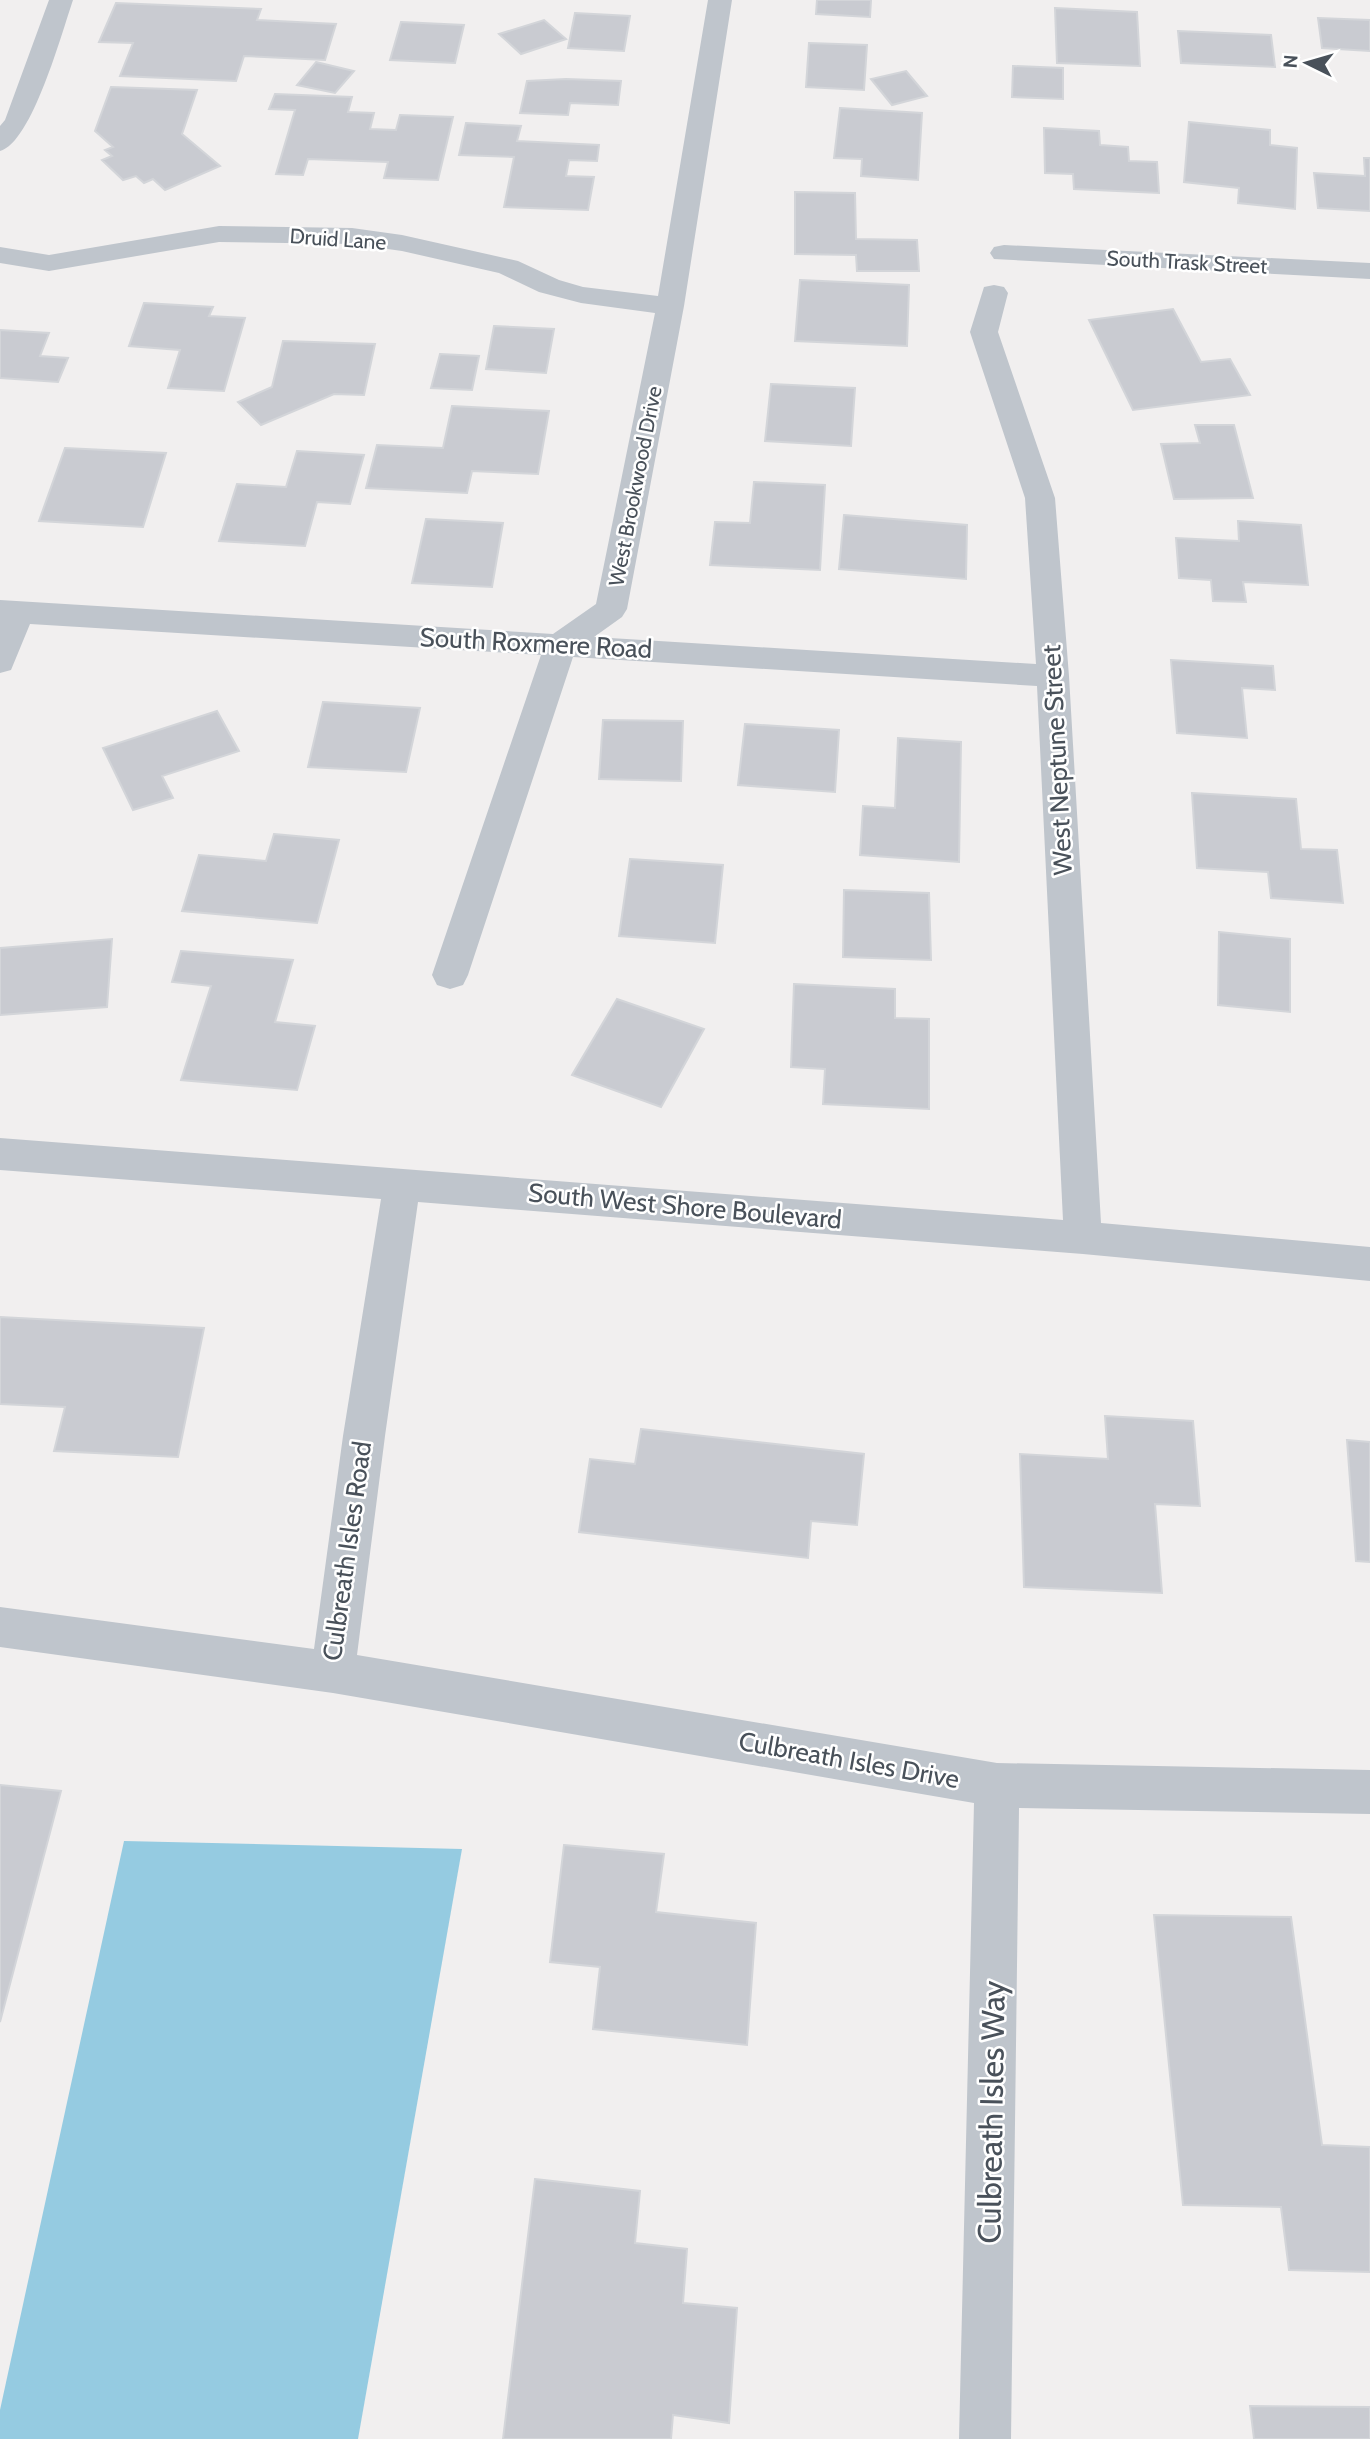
<svg xmlns="http://www.w3.org/2000/svg" width="1370" height="2439" font-family="Cabin,sans-serif">
<style>
.water{fill:#95cbe1}
.building{fill:#c9cbd1;stroke:#d3d5d9;stroke-width:2}
.lines{fill:none;stroke-linecap:round;stroke-linejoin:round}
.minor{fill:#bfc5cc;fill-rule:evenodd}
.labels{text-anchor:middle;dominant-baseline:central;stroke-width:5;stroke-linejoin:round;paint-order:stroke}
.far-street-label{font-size:21px;fill:#49515a;stroke:#fff}
.street-label{font-size:26px;fill:#49515a;stroke:#fff}
.near-street-label{font-size:32px;fill:#49515a;stroke:#fff}
</style>
<rect width="100%" height="100%" fill="#f1efef"/>
<!-- water -->
<path class="water" d="M124,1841L462,1849L358,2439H0V2410Z"/>
<!-- building -->
<path class="building" d="M817,0H871L870,17L816,14Z
M116,3L261,9L257,20L336,24L325,60L244,56L236,81L120,76L133,43L99,42Z
M1055,8L1137,12L1140,66L1057,63Z
M575,13L630,16L624,51L568,48Z
M1318,18L1370,20V51L1322,48Z
M544,20L566,39L521,54L499,34Z
M401,22L464,25L455,63L390,60Z
M1178,31L1271,35L1275,67L1181,63Z
M809,43L867,45L864,90L806,87Z
M316,62L354,71L335,93L297,85Z
M1013,66L1063,68V99L1012,97Z
M906,71L927,96L892,105L871,79Z
M566,79L621,81L618,105L570,103L568,115L520,113L527,81Z
M111,87L197,90L182,134L220,166L165,190L153,179L144,183L136,176L123,180L102,160L112,156L105,150L113,147L95,131Z
M275,94L352,97L348,112L374,113L370,129L396,130L400,115L453,117L438,180L384,178L388,162L308,159L303,175L276,174L295,110L269,109Z
M840,108L922,113L918,180L861,176L862,159L834,158Z
M1189,122L1270,130V145L1297,148L1295,209L1238,203L1239,188L1184,182Z
M466,123L521,126L517,141L599,145L597,161L569,160L566,176L594,177L588,210L504,207L514,157L459,155Z
M1044,128L1099,131L1100,145L1128,147L1129,161L1157,162L1159,193L1074,189L1073,174L1045,173Z
M1364,158H1370V211L1318,208L1314,173L1365,176Z
M795,192L855,193L856,239L917,240L919,271H857L856,255L795,254Z
M800,280L909,285L907,346L795,341Z
M144,303L213,307L209,316L245,318L224,391L168,388L180,350L129,346Z
M1173,309L1201,362L1230,359L1250,395L1133,410L1089,320Z
M494,326L554,329L546,373L486,369Z
M0,330L49,333L40,356L68,358L58,382L0,378Z
M283,341L375,344L364,395L334,394L261,425L238,402L272,387Z
M440,354L479,356L472,390L431,388Z
M771,384L855,388L851,446L765,441Z
M452,406L549,411L538,474L472,471L467,493L366,488L377,445L443,448Z
M1195,425H1234L1253,498L1174,499L1161,444L1200,443Z
M65,448L166,453L143,527L39,521Z
M297,451L364,455L350,504L317,502L305,546L219,541L237,484L286,487Z
M754,482L825,485L820,570L710,565L715,522L750,523Z
M844,515L967,525L966,579L839,569Z
M426,519L503,523L492,587L412,583Z
M1238,521L1301,525L1308,585L1243,582L1246,602L1213,601L1211,580L1179,578L1176,538L1239,541Z
M1171,660L1273,666L1275,690L1242,688L1247,738L1177,733Z
M323,702L420,708L406,772L308,767Z
M217,711L239,751L162,776L173,798L133,810L103,748Z
M603,720L683,721L681,781L599,779Z
M745,724L839,730L835,792L738,785Z
M898,738L961,742L959,862L860,855L863,806L895,808Z
M1192,793L1296,799L1301,849L1337,850L1343,903L1271,898L1268,872L1197,868Z
M274,834L339,840L317,923L182,911L199,855L266,861Z
M630,859L723,865L715,943L619,936Z
M844,890L929,893L931,960L843,957Z
M1219,932L1290,939V1012L1218,1005Z
M112,939L107,1007L0,1015V948Z
M181,951L293,960L275,1022L315,1026L297,1090L181,1080L211,986L172,982Z
M794,984L895,989V1018L929,1019V1109L823,1104L825,1069L791,1067Z
M617,999L704,1029L661,1107L572,1075Z
M0,1317L204,1328L178,1457L54,1451L65,1407L0,1404Z
M1105,1416L1193,1421L1200,1506L1155,1504L1162,1593L1024,1587L1020,1454L1108,1459Z
M641,1429L864,1454L857,1525L811,1521L808,1558L579,1532L590,1459L635,1464Z
M1347,1440L1370,1442V1562L1356,1561Z
M0,1785L61,1791L0,2022Z
M564,1845L664,1854L656,1912L756,1923L747,2045L593,2029L600,1967L550,1962Z
M1154,1915L1291,1917L1322,2145L1370,2147V2272L1289,2270L1281,2207L1183,2205Z
M535,2179L640,2191L635,2243L687,2249L683,2303L737,2308L729,2423L673,2415L671,2439H503Z
M1250,2406L1370,2407V2439H1254Z"/>
<g class="lines">
<!-- minor -->
<path class="minor" d="M49,0H73C62,32 32,143 0,151V126L5,120Z
M708,0H732L684,306L627,609L622,617L594,637L1036,664L1025,498L970,332L984,287L994,285L1004,287L1008,293L998,332L1055,498L1069,676L1101,1223L1370,1247V1281L1083,1254L418,1202L385,1436L357,1655L997,1763L1370,1770V1814L1019,1808L1011,2439H959L974,1803L333,1693L0,1647V1607L314,1649L343,1436L381,1199L0,1170V1138L1063,1220L1037,686L573,657L468,975L463,985L450,989L437,985L432,975L541,655L30,624L11,670L0,673V600L553,634L596,604L655,313L581,303L539,292L499,273L402,251L352,244L219,242L49,271L0,263V247L49,255L219,226L352,228L402,235L518,261L559,280L583,287L658,296Z
M1004,245L1370,263V279L994,259L990,253L994,247Z"/>
</g>
<g class="labels">
<!-- far-street labels -->
<g class="far-street-label">
<text transform="translate(338 239) rotate(4)">Druid Lane</text>
<text transform="translate(1187 262) rotate(3)">South Trask Street</text>
<text transform="translate(635 486) rotate(-79)">West Brookwood Drive</text>
</g>
<!-- street labels -->
<g class="street-label">
<text transform="translate(536 643) rotate(3)">South Roxmere Road</text>
<text transform="translate(1057 760) rotate(-93)">West Neptune Street</text>
<text transform="translate(685 1206) rotate(5)">South West Shore Boulevard</text>
<text transform="translate(347 1551) rotate(-82)">Culbreath Isles Road</text>
<text transform="translate(849 1760) rotate(10)">Culbreath Isles Drive</text>
</g>
<!-- near-street labels -->
<g class="near-street-label">
<text transform="translate(991 2112) rotate(-89)">Culbreath Isles Way</text>
</g>
</g>
<!-- north arrow -->
<g transform="translate(1307 63) rotate(275)" stroke="#ffffff" stroke-width="5" paint-order="stroke">
<path d="M0-5L12 26L0 18L-12 26Z" fill="#49515a"/>
<text y="-10" font-size="19" font-weight="bold" text-anchor="middle" fill="#49515a">N</text>
</g>
</svg>
